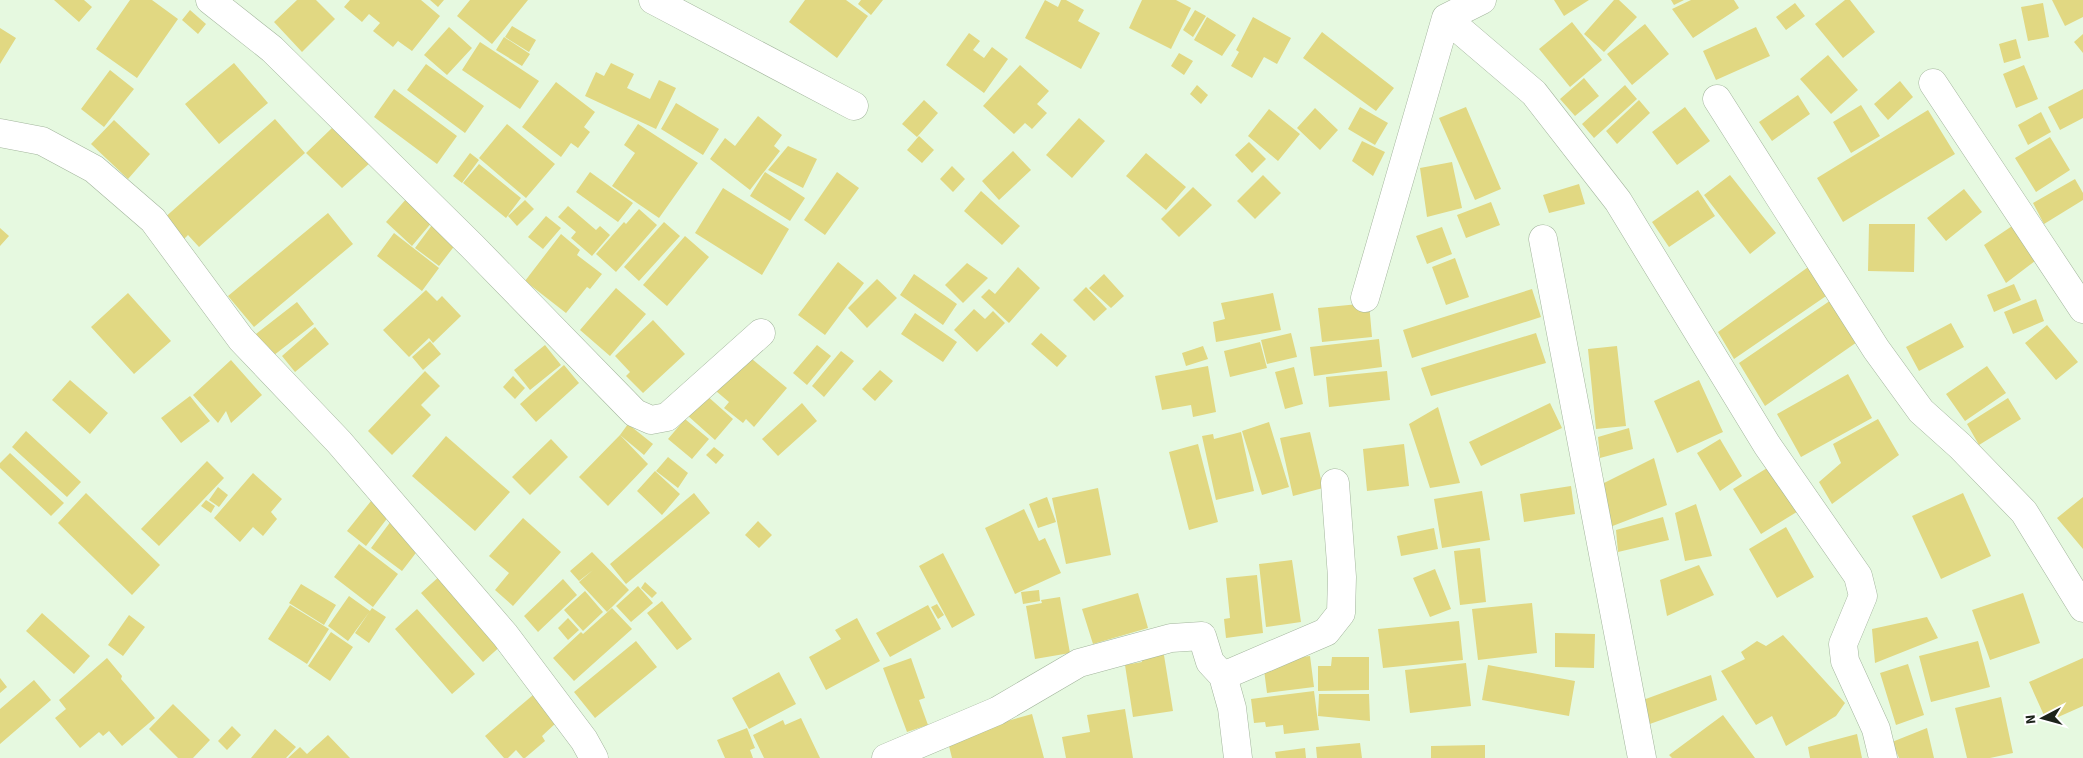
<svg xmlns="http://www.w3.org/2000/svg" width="2083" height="758" font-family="'Source Sans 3',sans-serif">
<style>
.building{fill:#e1d882}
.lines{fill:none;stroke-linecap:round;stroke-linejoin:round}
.minor-casing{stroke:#a3b59d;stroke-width:29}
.minor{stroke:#fff;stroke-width:28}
</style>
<rect width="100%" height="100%" fill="#e6f9e0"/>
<!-- building -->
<path class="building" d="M54,0H84L92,7L79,22Z
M130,0H152L178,19L137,78L96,49Z
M297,0H316L335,19L302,52L274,22Z
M350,0H421L440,16L412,51L398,41L393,47L373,31L380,23L369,14L362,22L344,7Z
M430,0H444L438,7Z
M470,0H528L492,44L457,16Z
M805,0H846L868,16L837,58L789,22Z
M861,0H883L871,15L858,4Z
M1045,0L1058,7L1061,0H1066L1084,10L1078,21L1100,33L1081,69L1025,38Z
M1142,0H1176L1191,8L1171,49L1129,28Z
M1554,0H1589L1564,16Z
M1614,0H1619L1637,17L1604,52L1584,34Z
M1671,0H1684L1674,5Z
M1691,0H1734L1739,8L1693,38L1672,9Z
M1845,0H1850L1875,32L1843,58L1815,24Z
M2052,0H2083V17L2065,26Z
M1795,3L1805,16L1786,30L1776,17Z
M2043,3L2049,37L2028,41L2021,7Z
M190,10L206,24L198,34L182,20Z
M1195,10L1206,16L1193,37L1183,30Z
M1207,17L1236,35L1222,56L1194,40Z
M1253,17L1291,38L1277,64L1264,57L1252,78L1231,66L1239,52L1236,50Z
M1572,22L1602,60L1570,87L1539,49Z
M1645,24L1669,54L1632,85L1607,54Z
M512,26L536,40L529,52L505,37Z
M449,27L472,48L447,75L424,55Z
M1756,27L1770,56L1716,80L1703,51Z
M0,28L16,38L0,64Z
M1322,32L1394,88L1376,111L1303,58Z
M969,33L980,41L973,50L984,58L992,47L1008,59L984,93L946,65Z
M2083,34V53L2074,42Z
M504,37L530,54L522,66L496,50Z
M2016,39L2021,58L2004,63L1999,44Z
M480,42L539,81L520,109L462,70Z
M1179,53L1193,61L1184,75L1171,66Z
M1828,55L1858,90L1831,114L1800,79Z
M234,63L268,103L219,144L185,104Z
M611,63L634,74L627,88L650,99L659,80L676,88L656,129L585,96L596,72L604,76Z
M426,64L484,106L465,133L407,90Z
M1020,65L1049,91L1037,104L1047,113L1032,129L1025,123L1014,134L983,106Z
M2024,65L2038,99L2016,108L2003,74Z
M110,70L134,89L104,127L81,109Z
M1584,78L1599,96L1575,116L1560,99Z
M1900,81L1913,97L1888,120L1874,104Z
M556,82L595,112L584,127L590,132L578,148L571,143L561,157L522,127Z
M1197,85L1208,95L1201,104L1190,94Z
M1625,85L1637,99L1594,138L1582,124Z
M394,89L457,136L437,164L374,117Z
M2083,89V118L2060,130L2048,107Z
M1798,95L1810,114L1772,141L1759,122Z
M924,100L938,113L917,137L902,124Z
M1639,100L1650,113L1617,144L1606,131Z
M676,103L719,129L703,155L661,129Z
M1861,105L1880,136L1851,153L1833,122Z
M1360,107L1388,123L1375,145L1348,129Z
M1466,107L1501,189L1475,200L1439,118Z
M1685,107L1710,141L1677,165L1652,132Z
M1315,108L1338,130L1320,150L1297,128Z
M1269,109L1300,134L1278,161L1248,136Z
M1928,110L1955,154L1843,222L1817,178Z
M2041,112L2051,132L2028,145L2018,125Z
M758,116L782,135L774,146L780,151L750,190L710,159L725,138L735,146Z
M1079,118L1105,141L1072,178L1046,155Z
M275,119L305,153L199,247L188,235L181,242L162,220Z
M114,120L150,154L128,179L91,144Z
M507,124L555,164L526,198L479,158Z
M638,124L698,163L659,218L612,186L635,153L624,145Z
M332,128L371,162L342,188L306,153Z
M919,136L934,150L922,163L907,150Z
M2050,137L2070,170L2036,192L2015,158Z
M1362,141L1385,152L1373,176L1352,161Z
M1249,142L1266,159L1252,173L1235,155Z
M788,146L817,159L803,188L768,170Z
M1013,151L1031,170L999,200L982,181Z
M470,153L479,160L462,183L453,176Z
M1146,153L1186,187L1166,210L1126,176Z
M1452,162L1462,208L1427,217L1420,168Z
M479,164L521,198L506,218L463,183Z
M952,166L965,179L953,192L940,179Z
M590,172L633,203L618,222L576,192Z
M765,172L805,198L790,221L750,196Z
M837,172L859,188L825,235L804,220Z
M1263,175L1281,193L1255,219L1237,201Z
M1730,175L1776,233L1750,254L1704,195Z
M2075,179L2083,193V200L2044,224L2033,203Z
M1579,184L1585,204L1549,213L1543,195Z
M1193,187L1212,205L1179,237L1161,219Z
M723,188L789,229L762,275L695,233Z
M1964,189L1982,212L1946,241L1927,218Z
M1698,190L1715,216L1669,247L1652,222Z
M981,191L1020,226L1002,245L964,211Z
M407,198L433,221L412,246L386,222Z
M525,200L534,209L517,226L508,216Z
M1491,202L1500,225L1466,238L1457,215Z
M568,206L596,230L600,226L610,235L592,256L571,238L576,232L558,217Z
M639,209L657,225L616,272L596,254L624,222L626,224Z
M328,213L353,244L254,327L228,296Z
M546,216L561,228L543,249L528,237Z
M435,221L459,240L439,266L415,248Z
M664,222L680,236L639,281L624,267Z
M2018,222L2039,258L2006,283L1984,245Z
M1869,224H1915L1914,272L1868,271Z
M1442,227L1452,254L1427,264L1416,236Z
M0,228L9,236L0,246Z
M394,233L439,268L422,291L377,256Z
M561,234L580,250L577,255L602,274L590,289L587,287L566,313L525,281Z
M685,236L709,257L667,306L643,285Z
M1455,258L1469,297L1446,305L1432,267Z
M838,262L864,283L825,335L798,315Z
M967,263L988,278L963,303L945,285Z
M1811,265L1829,294L1734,359L1718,332Z
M1018,267L1040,288L1009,323L981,297L989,289L995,294Z
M914,274L957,304L943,325L900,295Z
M1104,274L1124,296L1111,308L1089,288Z
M877,279L897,298L867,328L848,308Z
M2014,284L2021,300L1994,312L1987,295Z
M1086,287L1107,309L1094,321L1073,300Z
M616,288L646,314L610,356L580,330Z
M1532,289L1541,317L1412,358L1403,330Z
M426,290L437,301L442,296L461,316L433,343L429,338L409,357L383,330Z
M128,293L171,341L134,374L91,327Z
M1273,293L1281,330L1216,342L1213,322L1225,319L1221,303Z
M1834,298L1860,340L1765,406L1739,363Z
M2036,299L2044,321L2013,334L2004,312Z
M297,302L314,324L269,359L252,337Z
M1369,303L1372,337L1322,342L1318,308Z
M974,309L985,319L993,311L1005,323L977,352L954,330Z
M915,313L957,342L943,362L901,334Z
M653,320L685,354L643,393L626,376L630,372L615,356Z
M1951,323L1964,347L1919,371L1906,347Z
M2047,325L2078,362L2056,380L2025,343Z
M315,327L329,344L295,372L282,356Z
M1041,333L1067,356L1057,367L1031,344Z
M1291,333L1297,357L1267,364L1261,340Z
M1536,333L1546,363L1431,396L1421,368Z
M1379,339L1382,367L1314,376L1310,347Z
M430,341L441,354L423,370L412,357Z
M1260,342L1267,368L1230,377L1224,351Z
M545,345L561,365L530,390L514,370Z
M817,345L831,356L807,385L793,373Z
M1203,346L1208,359L1186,366L1182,353Z
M1617,346L1626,426L1596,429L1588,349Z
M841,351L854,361L824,397L812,386Z
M746,354L787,388L754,427L746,419L743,423L724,408L729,402L716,391Z
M231,360L262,395L231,423L226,411L218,423L193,395Z
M564,365L579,383L536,422L520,404Z
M1208,366L1216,412L1193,417L1191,405L1162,410L1155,376Z
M1987,366L2006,393L1965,421L1946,394Z
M1294,367L1303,404L1285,409L1275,372Z
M880,370L893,381L875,401L862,389Z
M425,371L440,386L421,405L431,415L392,455L368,431Z
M1387,371L1390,400L1329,407L1326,377Z
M1848,374L1872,418L1801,457L1777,414Z
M513,376L525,388L515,399L503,387Z
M70,380L108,413L90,434L52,400Z
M1699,380L1723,432L1677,453L1654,401Z
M705,394L733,419L715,440L687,415Z
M190,396L210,421L181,443L161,418Z
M2008,398L2021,419L1979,445L1967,424Z
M802,403L817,421L778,456L762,439Z
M1550,403L1562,428L1481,466L1469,442Z
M1438,407L1460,483L1430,488L1409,424Z
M685,419L709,439L692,459L668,439Z
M1878,419L1899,455L1832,504L1819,482L1841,463L1833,444Z
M1269,422L1289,487L1262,495L1242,431Z
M628,424L653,444L644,455L620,435Z
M1629,428L1633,449L1600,458L1598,437Z
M26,431L81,482L67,497L12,447Z
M1241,432L1254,491L1216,500L1202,436L1213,434L1214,439Z
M1310,432L1323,488L1293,496L1280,438Z
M620,435L648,464L608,506L579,477Z
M446,436L510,492L475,531L412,476Z
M551,439L568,457L530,495L512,477Z
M1720,439L1742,476L1720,491L1697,453Z
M1198,444L1218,522L1189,530L1169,452Z
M1404,444L1409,486L1367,491L1363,449Z
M714,447L724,455L716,464L706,455Z
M10,453L64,503L51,516L0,468V463Z
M668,457L688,473L678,488L656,471Z
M1654,458L1667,505L1610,527L1596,487Z
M207,461L224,478L159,546L141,529Z
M1772,465L1800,510L1761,534L1733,489Z
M655,471L680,494L662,515L637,491Z
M253,473L282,499L271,512L277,519L263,536L253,527L240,542L214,518Z
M1571,486L1575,514L1524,522L1520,494Z
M218,487L228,495L219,507L209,500Z
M1098,488L1111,555L1066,564L1052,498Z
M1482,491L1490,540L1442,548L1434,499Z
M86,493L160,565L132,595L58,523Z
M694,493L710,513L626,584L610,564Z
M1963,493L1991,556L1941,579L1912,516Z
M1047,497L1056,522L1038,528L1029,504Z
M2083,497V549L2057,518Z
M206,500L215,506L211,513L201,506Z
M371,501L389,516L366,546L347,531Z
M1696,504L1712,556L1685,561L1675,513Z
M1024,509L1039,541L1045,538L1061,573L1015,594L985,528Z
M1663,517L1669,540L1618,552L1616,530Z
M523,518L561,552L513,606L495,590L509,573L489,556Z
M391,521L422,545L402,571L371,548Z
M758,521L772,535L759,548L745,535Z
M1786,527L1814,577L1777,598L1749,549Z
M1434,528L1438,549L1401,556L1397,536Z
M359,544L398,574L373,607L334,577Z
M1480,548L1486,602L1460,605L1454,551Z
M592,552L629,590L607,612L579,582L593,570L579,581L570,571Z
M943,553L975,615L952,628L919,566Z
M1292,560L1301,622L1266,627L1259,564Z
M1699,565L1714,595L1667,616L1660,580Z
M1435,569L1451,609L1430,617L1413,578Z
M442,574L504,643L483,662L421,593Z
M1257,575L1263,633L1226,638L1224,619L1230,618L1226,578Z
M563,579L577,595L538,632L524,616Z
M645,582L657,593L652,598L641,588Z
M301,584L336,605L324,625L289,603Z
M638,586L653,603L631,622L616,606Z
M1039,590L1040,601L1023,604L1021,592Z
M585,591L603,612L583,631L564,610Z
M1138,593L1148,628L1093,644L1082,609Z
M2023,593L2040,643L1990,660L1972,610Z
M349,596L370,611L348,641L328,626Z
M1060,597L1070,653L1035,659L1026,606L1042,603L1041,600Z
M662,601L692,639L677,650L647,613Z
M1532,603L1537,653L1478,660L1472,609Z
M937,604L944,615L938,619L931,607Z
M290,605L329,629L307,664L268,639Z
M928,605L941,629L890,657L876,633Z
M372,608L386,617L369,643L355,633Z
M612,608L632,629L574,681L553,658L581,632L583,634Z
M417,609L475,674L452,694L395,629Z
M42,613L90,656L74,674L26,631Z
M129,615L145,627L123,656L108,645Z
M1927,617L1938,638L1875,663L1872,629Z
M568,618L579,630L568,640L558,628Z
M857,618L880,661L826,690L809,657L841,639L835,630Z
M1459,621L1463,660L1383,668L1378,629Z
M331,632L353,647L330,681L308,666Z
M1555,633L1595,634L1594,668L1555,667Z
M1783,635L1845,703L1836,716L1786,746L1772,716L1756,725L1721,671L1745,659L1741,652L1757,641L1766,646Z
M636,641L657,667L595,718L574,692Z
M1978,641L1990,687L1931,702L1919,656Z
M1163,649L1173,711L1133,717L1125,665L1142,662L1140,653Z
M1310,656L1314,687L1267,693L1263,662Z
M1332,657H1369V690L1318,691V666H1331Z
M107,658L122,676L121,679L155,718L122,746L109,731L103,736L99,732L80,748L55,718L66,709L59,700Z
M911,658L925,698L919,700L928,725L907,732L883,668Z
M2083,658V706L2047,722L2029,682Z
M1466,663L1471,706L1410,713L1405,670Z
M1908,664L1924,715L1896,725L1880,673Z
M1488,665L1575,681L1569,716L1482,700Z
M779,672L796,704L749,729L732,698Z
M1711,675L1717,700L1647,725L1643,700Z
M0,678L7,687L0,693Z
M34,680L51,700L0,744V709Z
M1314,691L1319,730L1284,734L1283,725L1266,727L1265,722L1254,723L1251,699Z
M1319,694H1369L1370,721L1318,716Z
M533,695L557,722L542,736L545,741L525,758H523L516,750L508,758H504L485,736Z
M2001,697L2013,753L1990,758H1967L1955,708Z
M173,704L210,740L193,758H178L149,729Z
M1125,709L1133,758H1066L1062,737L1090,732L1087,715Z
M1032,714L1044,758H952L947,738Z
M1723,715L1755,758H1672L1669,755Z
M801,718L820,758H764L753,735L783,720L785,725Z
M232,726L241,735L227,750L218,741Z
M747,728L755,748L750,750L753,758H725L717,740Z
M1927,728L1934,758H1899L1892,742Z
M275,729L296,747L286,758H251Z
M1857,734L1862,758H1810L1808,747Z
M328,735L350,758H288L300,747L307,754Z
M1360,743L1362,758H1317L1316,747Z
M1485,745V758H1431V746Z
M1305,748L1306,758H1276L1275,752Z"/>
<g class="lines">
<!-- minor casing -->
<g class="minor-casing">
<path id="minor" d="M210,0L272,49L472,246L635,413L651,420L667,417L761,333
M653,0L854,106
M1446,18L1534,93L1618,201L1767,445L1858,576L1863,596L1843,644L1845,661L1876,729L1883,758
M1933,83L2083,309
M1717,99L1876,349L1921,411L1960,446L2024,512L2083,608
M0,133L42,141L94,169L153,220L241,339L339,442L505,635L584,740L594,758
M1543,239L1642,758
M1365,298L1446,18L1482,0
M1223,676L1326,632L1341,613L1342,577L1335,483
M886,758L997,711L1079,663L1171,638L1202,636L1210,662L1223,676L1232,708L1238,758"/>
</g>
<!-- minor -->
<use href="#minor" class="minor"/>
</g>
<!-- north arrow -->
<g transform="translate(2043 718) rotate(264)" stroke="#ffffff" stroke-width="4" paint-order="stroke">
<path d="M0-4L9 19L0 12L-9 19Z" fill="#1c231a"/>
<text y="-8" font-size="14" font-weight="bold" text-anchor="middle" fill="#1c231a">N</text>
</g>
</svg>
